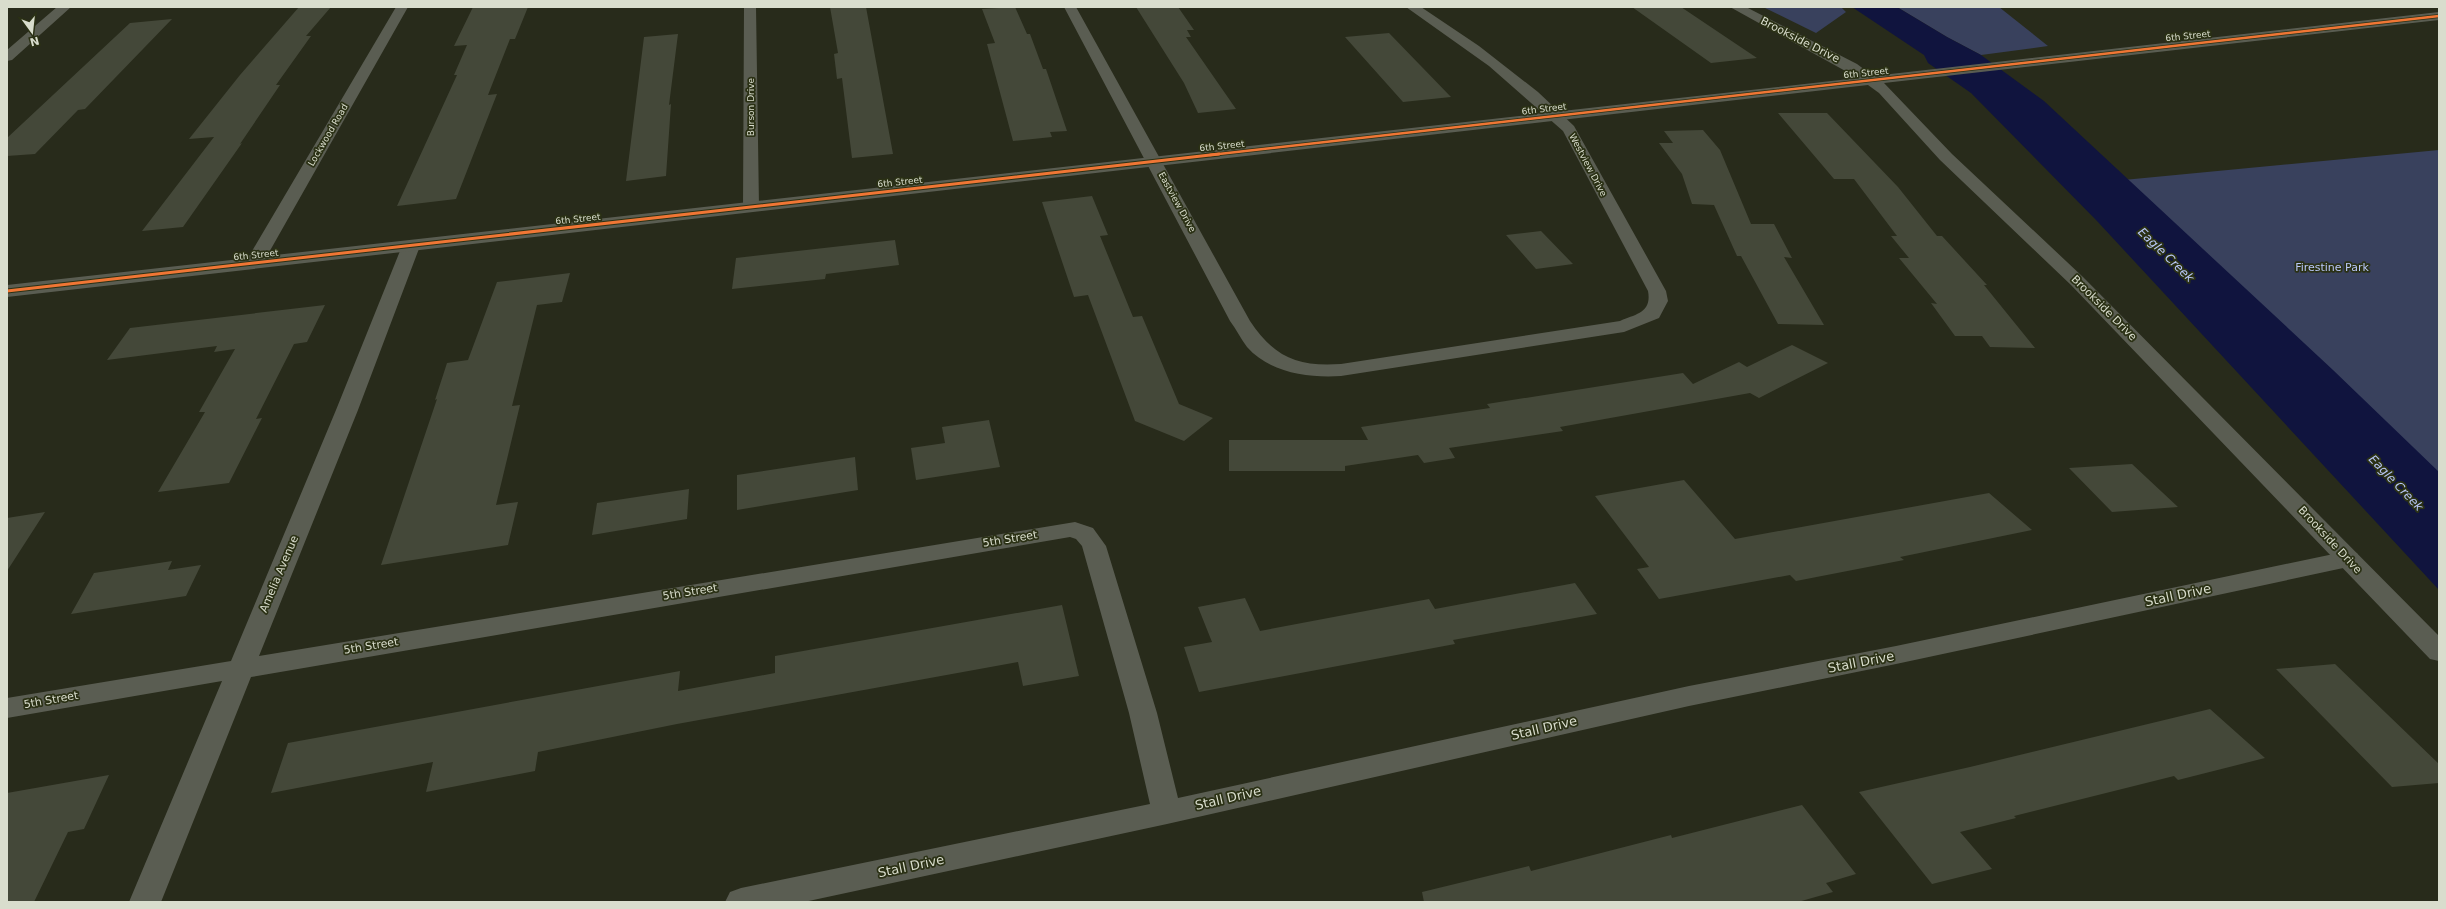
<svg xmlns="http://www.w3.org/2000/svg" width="2446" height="909" font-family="'DejaVu Sans',sans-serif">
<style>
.green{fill:#39415d}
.water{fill:#10143e}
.building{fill:#444839}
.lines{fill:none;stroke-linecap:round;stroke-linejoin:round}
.minor{fill:#5a5d52;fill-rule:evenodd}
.tertiary{fill:#5a5d52;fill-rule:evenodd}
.cycleway-far1-casing{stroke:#2b3115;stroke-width:4}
.cycleway-casing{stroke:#2b3115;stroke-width:5}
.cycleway-far1{stroke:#f07635;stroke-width:2.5}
.cycleway{stroke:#f07635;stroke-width:3}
.labels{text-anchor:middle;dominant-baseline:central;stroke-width:3.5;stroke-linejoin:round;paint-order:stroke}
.far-street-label{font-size:9px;fill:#d9ddcd;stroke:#2b3115}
.street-label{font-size:11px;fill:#d9ddcd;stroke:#2b3115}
.park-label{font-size:11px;fill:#bac8fa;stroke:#2b3115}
.water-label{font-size:12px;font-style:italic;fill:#bac8fa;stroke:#2b3115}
.near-street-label{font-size:13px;fill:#d9ddcd;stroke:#2b3115}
</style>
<rect width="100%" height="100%" fill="#282b1b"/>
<!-- green -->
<path class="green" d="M1763,7H1841L1846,12L1816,33Z
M1897,7H1999L2048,46L1981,55L1947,37Z
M2439,150V526L2092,183Z"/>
<!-- water -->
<path class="water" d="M1852,7H1897L1947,37L1981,55L2044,101L2333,370L2439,472V590L2097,221L1971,93L1928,63L1924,55Z"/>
<!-- building -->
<path class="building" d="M299,7H331L306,36H311L276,85H280L240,144L242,143L183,227L142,231L214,137L189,139L240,75Z
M473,7H528L515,39H510L488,95L497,94L456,199L397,206L457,75H454L467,45L454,46Z
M830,7H866L893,154L852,158L842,78L837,79L834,54L838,53Z
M1015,7L1027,34H1030L1043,69H1046L1067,131L1050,132L1052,137L1013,141L987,44L995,43L982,9Z
M1136,7H1178L1194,30H1187L1191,37H1186L1236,109L1198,113L1184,83Z
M1632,7H1681L1757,58L1711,63Z
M172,19L85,109L78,110L35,154L7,156V138L130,23Z
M1389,33L1451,97L1403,102L1345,37Z
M678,34L669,105L671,104L666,176L626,181L644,37Z
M1778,113H1827L1898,187L1937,236H1942L1987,285H1984L2035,348L1990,347L1982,336H1955L1931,303L1937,304L1899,258H1909L1891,236H1897L1854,179H1834Z
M1703,130L1720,150L1751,224H1774L1792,258L1784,257L1824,325L1778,324L1741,256H1737L1714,205L1692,204L1682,174L1659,143H1673L1664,131Z
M1092,196L1108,235L1100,236L1133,317L1142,316L1179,404L1213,418L1184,441L1135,421L1088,295L1074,297L1042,202Z
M1541,231L1573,264L1536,269L1506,235Z
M895,240L899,265L826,274L825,279L732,289L736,258Z
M570,273L562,302L537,305L512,406L520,405L496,505L518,502L508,545L381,565L437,399L435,400L447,363L468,360L497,282Z
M325,305L307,342L294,344L256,419L262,418L229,483L158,492L205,412H199L235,349L214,352L217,346L107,360L130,328Z
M1792,345L1828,363L1759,398L1750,393L1560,427L1563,431L1449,448L1455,458L1424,463L1418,455L1345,466V471H1229V440H1368L1361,427L1490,408L1487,404L1683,373L1693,384L1739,362L1747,367Z
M989,420L1000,467L916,480L911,448L945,443L942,427Z
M855,457L858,490L737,510V475Z
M2132,464L2178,507L2112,512L2069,468Z
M1684,480L1735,539L1989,493L2032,530L1900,557L1904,560L1796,581L1790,575L1659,599L1637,569L1649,567L1595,496Z
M689,489L687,519L592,535L597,503Z
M45,512L7,571V518Z
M172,561L168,570L201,565L186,596L71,614L94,573Z
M1575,583L1597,614L1453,640L1455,644L1199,692L1184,647L1212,642L1198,607L1245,598L1260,631L1429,599L1435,609Z
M1062,605L1079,676L1023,686L1018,662L677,724L538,752L535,771L426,792L433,762L271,793L288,743L680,671L678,691L775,673V656Z
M2335,664L2439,764V783L2392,787L2276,669Z
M2210,709L2265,758L2178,780L2174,776L2014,816L2016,818L1960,832L1992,869L1932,884L1859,792L1970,767Z
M109,775L84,829L68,832L34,902H7V793Z
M1802,805L1856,874L1826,883L1833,892L1798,902H1424L1422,892L1529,866L1531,871L1671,835L1672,838Z"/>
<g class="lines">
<!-- minor -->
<path class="minor" d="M57,7H71L12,60L7,61V50Z
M396,7H408L263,263L260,267H248L245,263Z
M744,7H756L759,207L757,211H745L743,207Z
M1064,7H1076L1250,321C1274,357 1297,367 1341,364L1620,321C1636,314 1652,313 1648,291L1563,131L1489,66L1406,7H1421L1479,46L1538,92L1574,126L1666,291L1668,301L1659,318L1624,332L1341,376C1308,378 1270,373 1247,347C1241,339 1236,329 1230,321Z
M411,241L417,242L420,246L358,410L259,656L1075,522L1093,528L1106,546L1157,713L1178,798L1689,686L1896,646L2348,551L2357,553L2360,559L2357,565L2348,567L1896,664L1689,706L1167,824L804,902H725L730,892L741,888L1150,804L1129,713L1082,546L1076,539L1070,537L251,677L161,902H129L222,681L7,718V698L231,661L336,410L402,246L405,242Z"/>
<!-- tertiary -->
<path class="tertiary" d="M1730,7H1746L1857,64L1873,76L2439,12V20L1884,83L1952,154L2083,277L2439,636V661L2430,659L2071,285L1940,160L1879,93L1868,85L7,297V285L1858,78Z"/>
<!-- cycleway-far1 casing -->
<g class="cycleway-far1-casing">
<path id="cycleway-far1" d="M1210,155L2439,16"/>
</g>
<!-- cycleway casing -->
<g class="cycleway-casing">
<path id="cycleway" d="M7,291L1219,154"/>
</g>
<!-- cycleway-far1 -->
<use href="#cycleway-far1" class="cycleway-far1"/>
<!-- cycleway -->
<use href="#cycleway" class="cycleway"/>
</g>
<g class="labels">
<!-- far-street labels -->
<g class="far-street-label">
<text transform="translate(2188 36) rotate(-6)">6th Street</text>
<text transform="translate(1866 73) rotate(-6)">6th Street</text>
<text transform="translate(751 107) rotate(-90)">Burson Drive</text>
<text transform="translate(1544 109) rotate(-7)">6th Street</text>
<text transform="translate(328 135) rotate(-60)">Lockwood Road</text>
<text transform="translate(1222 146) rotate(-6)">6th Street</text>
<text transform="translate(1588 165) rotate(62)">Westview Drive</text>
<text transform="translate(900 182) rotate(-6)">6th Street</text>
<text transform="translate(1177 202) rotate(61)">Eastview Drive</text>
<text transform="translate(578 219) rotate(-6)">6th Street</text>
<text transform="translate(256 255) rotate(-6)">6th Street</text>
</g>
<!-- street labels -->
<g class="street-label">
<text transform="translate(1800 40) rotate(27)">Brookside Drive</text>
<text transform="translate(2104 308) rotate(45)">Brookside Drive</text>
<text transform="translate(1010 539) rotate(-9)">5th Street</text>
<text transform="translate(2330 540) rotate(47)">Brookside Drive</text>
<text transform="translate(279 574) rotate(-67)">Amelia Avenue</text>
<text transform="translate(690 592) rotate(-9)">5th Street</text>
<text transform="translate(371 646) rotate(-9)">5th Street</text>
<text transform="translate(51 700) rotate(-10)">5th Street</text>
</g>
<!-- park labels -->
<g class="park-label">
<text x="2332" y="267">Firestine Park</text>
</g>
<!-- water labels -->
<g class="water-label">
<text transform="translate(2166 255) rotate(44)">Eagle Creek</text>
<text transform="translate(2396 483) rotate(46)">Eagle Creek</text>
</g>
<!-- near-street labels -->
<g class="near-street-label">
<text transform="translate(2178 595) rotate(-12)">Stall Drive</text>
<text transform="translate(1861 662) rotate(-11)">Stall Drive</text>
<text transform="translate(1544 728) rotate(-13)">Stall Drive</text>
<text transform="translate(1228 798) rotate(-13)">Stall Drive</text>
<text transform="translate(911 866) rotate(-12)">Stall Drive</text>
</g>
</g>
<!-- border -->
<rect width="2446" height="909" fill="none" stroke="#d9ddcd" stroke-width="16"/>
<!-- north arrow -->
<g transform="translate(32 32) rotate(165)" stroke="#2b3115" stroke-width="3" paint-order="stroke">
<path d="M0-3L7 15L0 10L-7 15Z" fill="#d9ddcd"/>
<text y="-6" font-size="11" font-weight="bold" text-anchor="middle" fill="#d9ddcd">N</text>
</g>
</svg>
